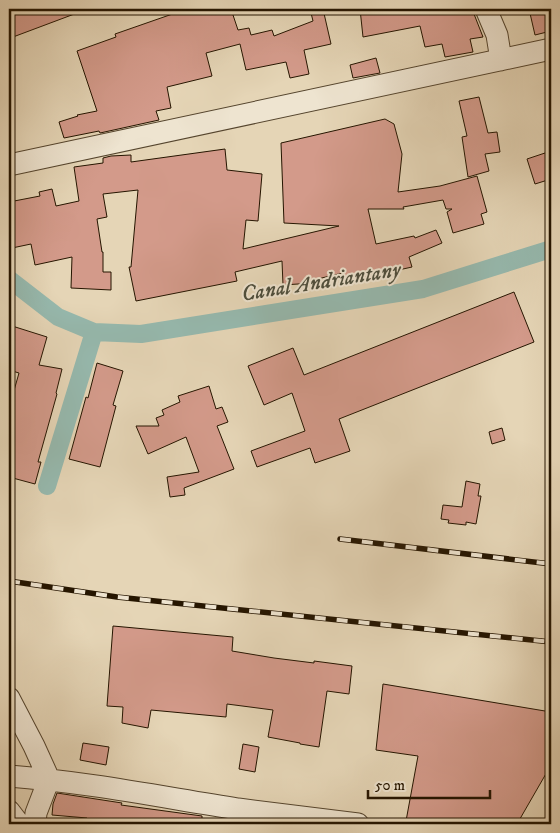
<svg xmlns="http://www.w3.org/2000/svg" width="560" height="833" font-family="'IM FELL DW Pica',serif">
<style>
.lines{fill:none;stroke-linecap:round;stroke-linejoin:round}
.canal{stroke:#96b9ae;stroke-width:18}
.building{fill:#d39a8a;stroke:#251500}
.minor-casing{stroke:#55452e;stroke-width:23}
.minor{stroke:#eee4d0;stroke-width:21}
.rail-casing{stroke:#251500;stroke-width:5.5}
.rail{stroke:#eee4d0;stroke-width:4;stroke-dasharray:11;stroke-linecap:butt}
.labels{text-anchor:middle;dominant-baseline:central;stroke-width:4;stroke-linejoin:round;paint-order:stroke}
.water-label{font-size:22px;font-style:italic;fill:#4d4e3d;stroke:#eee4d0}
</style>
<rect width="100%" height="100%" fill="#e5d5b6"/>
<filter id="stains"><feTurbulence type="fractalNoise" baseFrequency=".004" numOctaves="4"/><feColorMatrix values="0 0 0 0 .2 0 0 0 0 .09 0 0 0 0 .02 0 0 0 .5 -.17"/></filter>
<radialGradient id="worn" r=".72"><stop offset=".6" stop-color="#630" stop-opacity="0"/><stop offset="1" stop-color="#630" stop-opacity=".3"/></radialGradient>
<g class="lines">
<!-- canal -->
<path class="canal" d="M9,279L58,317L94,332L141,334L423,289L551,249
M47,486L94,332"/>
</g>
<!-- building -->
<path class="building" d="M9,9H85V10L13,37L9,27Z
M191,9H231L238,30L249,28L251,35L272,30L274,36L313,21L310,9H323L331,44L304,50L309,74L290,78L286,62L246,70L240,44L206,53L212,76L167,87L171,108L156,111L159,120L100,133L99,131L64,138L59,122L78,116L77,115L97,111L77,51L116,37L115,34L181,11V12Z
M360,9H474V14L483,37L470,39L473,52L445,57L442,44L425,47L420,26L363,37Z
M529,9H551V31L535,35Z
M376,58L380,73L353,78L350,65Z
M479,97L488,133L497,132L500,152L485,154L489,171L468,177L462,137L467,136L459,101Z
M385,119L394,124L402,154L398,192L440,186L477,176L487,212L481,214L484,224L453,233L447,212L452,209H446L443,200L403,207L404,209H368L376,244L414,236L415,238L436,230L442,243L409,257L412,267L394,271L393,270L358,278V277L345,280L343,273L313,280V283L283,285L282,261L235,272L237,281L136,301L129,267H131L138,190L103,194L107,217L97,219L102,252H103V272H111V290L71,288L72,257L35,265L31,244L12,248L9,233V202L40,196L39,192L52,189L56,206L79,201L74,167L103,163V158L111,156L131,155V162L225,149L227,170L262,174L258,221L246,220L243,249L339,226L284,223L281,143Z
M551,151V179L535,184L527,159Z
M514,292L534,342L339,419L350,451L315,463L310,448L257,467L251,451L305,431L292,393L264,405L248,366L293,348L304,375Z
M9,325L47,337L39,365L62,369L56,393L57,394L38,462H41L35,484L9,477V408L19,373L9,370Z
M97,363L123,371L113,405L116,406L100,467L69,459L86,397L88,398Z
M209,386L216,409L222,407L228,422L217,426L234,469L184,488L185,495L170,497L167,477L199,472L186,437L148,454L136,426H159L156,418L164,415L162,410L180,402L178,396Z
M502,428L505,440L492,444L489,432Z
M466,481L480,484L478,496H481L476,524L466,522V525L448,523L449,520L441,519L443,505L462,507Z
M113,626L233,637L232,651L274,658L314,663V661L352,666L349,694L327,691L319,747L300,744V743L268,737L273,710L227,704L226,717L151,710L148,728L122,723L123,707L107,706Z
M383,684L551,712V765L517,824H436L406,821L418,756L376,750Z
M83,743L109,747L106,765L80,760Z
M243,744L259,747L255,772L239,769Z
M57,793L122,803L121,805L202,816V824H87V818L52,815L53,804Z"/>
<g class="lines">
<!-- minor casing -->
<g class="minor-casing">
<path id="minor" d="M486,9L497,35L501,60
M9,165L551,49
M9,698L34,746L49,779L36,813L35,824
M9,776C86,782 161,797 238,809C278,814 318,819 358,824
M9,811L19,824"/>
</g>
<!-- minor -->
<use href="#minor" class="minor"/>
<!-- rail casing -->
<g class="rail-casing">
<path id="rail" d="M340,539L551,564
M9,581L117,597L551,642"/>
</g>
<!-- rail -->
<use href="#rail" class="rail"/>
</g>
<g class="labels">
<!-- water labels -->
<g class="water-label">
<text transform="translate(321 282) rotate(-9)">Canal Andriantany</text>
</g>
</g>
<!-- margin -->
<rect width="560" height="833" fill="none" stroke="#e5d5b6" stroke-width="30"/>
<rect x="10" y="10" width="540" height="813" fill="none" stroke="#251500" stroke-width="2.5"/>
<rect x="15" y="15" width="530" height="803" fill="none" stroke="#251500"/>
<!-- scale -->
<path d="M368 790v8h122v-8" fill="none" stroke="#251500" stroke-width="2.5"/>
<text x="375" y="790" font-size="15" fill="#251500" stroke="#eee4d0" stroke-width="4" paint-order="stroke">50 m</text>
<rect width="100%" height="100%" filter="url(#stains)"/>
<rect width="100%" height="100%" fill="url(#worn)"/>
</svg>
